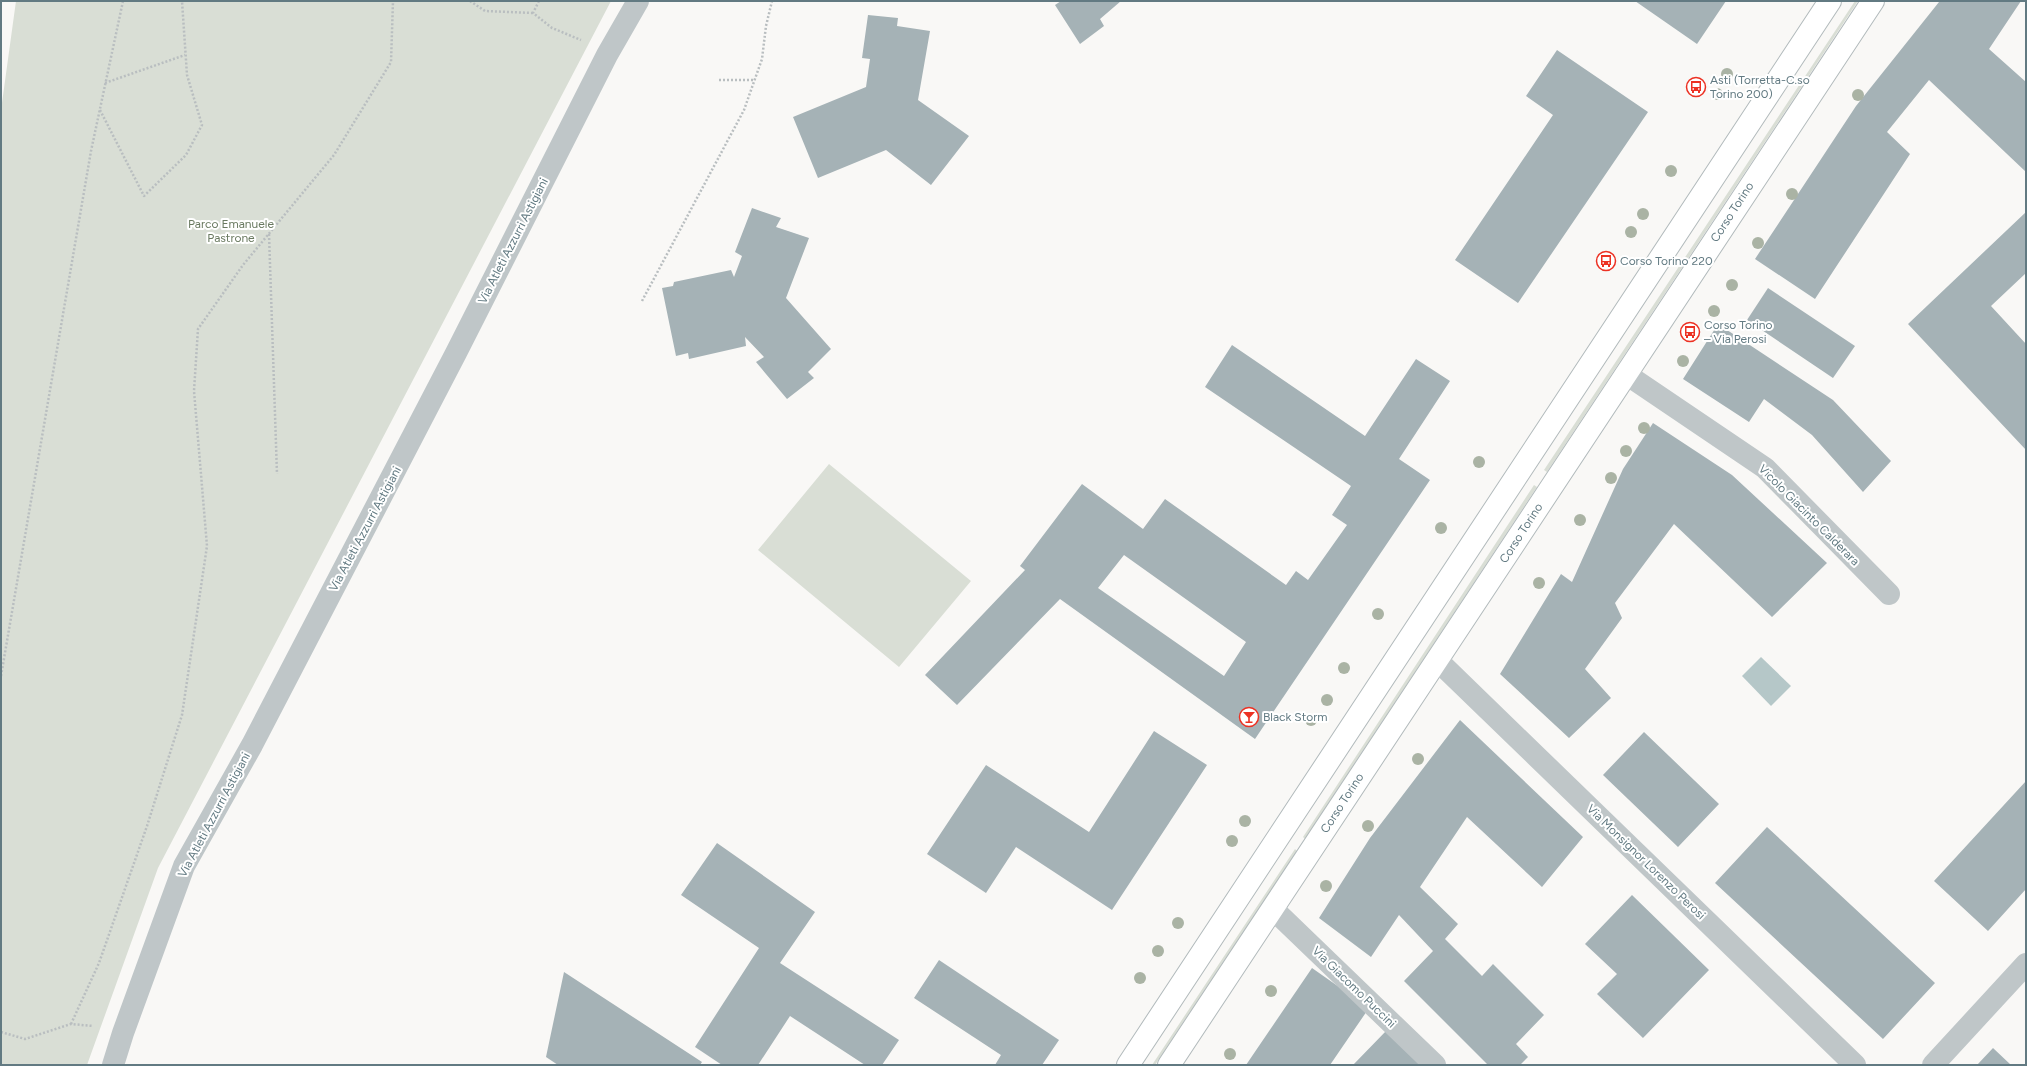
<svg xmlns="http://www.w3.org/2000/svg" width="2027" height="1066" font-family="Figtree,sans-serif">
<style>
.green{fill:#d9ded5}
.water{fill:#b5c7c8}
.building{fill:#a5b2b6;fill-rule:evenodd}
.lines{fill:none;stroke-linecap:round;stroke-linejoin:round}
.primary-casing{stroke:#b2babc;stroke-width:24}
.path{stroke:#b9bec0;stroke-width:2.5;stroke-dasharray:2 2;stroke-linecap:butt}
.minor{stroke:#bfc6c8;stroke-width:22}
.primary{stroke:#fff;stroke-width:22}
.tree{fill:#aab3a4}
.labels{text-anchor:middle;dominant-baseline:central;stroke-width:4;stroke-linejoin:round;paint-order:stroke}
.poi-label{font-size:12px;fill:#627a82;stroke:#fff;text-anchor:start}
.street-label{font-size:12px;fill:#627a82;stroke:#fff}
.park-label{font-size:12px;fill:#6a7a61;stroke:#fff}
</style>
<rect width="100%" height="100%" fill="#f9f8f6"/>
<!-- green -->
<path class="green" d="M16,1H611L158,868L87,1065H1V110Z
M1855,1H1858L1547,472L1544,470Z
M829,464L971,581L899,667L758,550Z
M1534,485L1537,487L1305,839L1303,837Z
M1295,849L1297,851L1155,1065H1152Z"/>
<!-- water -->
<path class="water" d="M1761,657L1791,686L1771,706L1742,676Z"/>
<!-- building -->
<path class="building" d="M1061,1H1121L1100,19L1104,26L1080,44L1055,5Z
M1635,1H1726L1697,44Z
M1938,1H2021L1989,49L2026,82V172L1929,80L1887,132L1910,154L1815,299L1755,259L1856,106L1939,2Z
M868,15L898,18L897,26L930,31L918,100L969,136L931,185L886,150L818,178L793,117L866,87L870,59L862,58Z
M1557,50L1648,112L1518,303L1455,260L1553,115L1526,96Z
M752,208L781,218L776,227L809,238L786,298L831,349L808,372L814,378L787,399L756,362L764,357L745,337L746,346L689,359L688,353L676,356L662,288L673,286L674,282L731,270L734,277L742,256L735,252Z
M2026,212V273L1991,306L2026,344V450L1908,324Z
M1768,288L1855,346L1833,378L1747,320Z
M1718,324L1833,400L1891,461L1863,492L1812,435L1764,399L1749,422L1683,379Z
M1232,345L1365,436L1416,359L1450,381L1399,459L1430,480L1255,739L1060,599L957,705L925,675L1025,570L1020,566L1082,484L1143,529L1165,499L1286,585L1296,571L1308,580L1347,525L1332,515L1351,486L1205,387ZM1124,555L1246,642L1224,676L1098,588Z
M1653,423L1732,475L1827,563L1772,617L1674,524L1615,603L1622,618L1585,669L1611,698L1569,738L1500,674L1561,574L1572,582L1623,469Z
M1460,720L1583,837L1542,887L1467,817L1420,887L1458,924L1445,939L1482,976L1493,964L1544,1015L1516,1044L1528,1057L1520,1065H1488L1404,981L1433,951L1399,915L1371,957L1319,918L1370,838Z
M1154,731L1207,765L1112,910L1016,847L986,893L927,854L986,765L1089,832Z
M1644,732L1719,804L1678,847L1603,775Z
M2026,781V889L1988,931L1934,881Z
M1767,827L1935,983L1883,1039L1715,883Z
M717,843L815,912L780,963L899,1040L882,1065H865L790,1016L758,1065H722L695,1047L759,948L681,895Z
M1632,895L1709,970L1643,1038L1597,994L1617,974L1585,944Z
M939,960L1059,1040L1042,1065H995L1001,1055L914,998Z
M1312,968L1369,1008L1330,1065H1246Z
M564,972L702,1062L700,1065H558L546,1057Z
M1386,1031L1421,1065H1353Z
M1993,1048L2011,1065H1977Z"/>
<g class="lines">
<!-- primary casing -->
<g class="primary-casing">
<path id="primary" d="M1128,1065L1830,1
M1169,1065L1873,1"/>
</g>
<!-- path -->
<path class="path" d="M470,1L485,11L533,13
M539,1L533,13L552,28L581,40
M719,80H754
M105,83L185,55
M100,110L144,196L186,155L202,125L187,75L182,1
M269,234L277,474
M642,301L744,110L762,59L766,26L772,1
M1,676L91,151L123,1
M71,1024L99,963L147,826L182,715L207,546L194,391L198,329L243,265L334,155L391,62L393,1
M1,1032L25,1039L71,1024L93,1026"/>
<!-- minor -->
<path class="minor" d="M1626,374L1765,468L1889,594
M1437,660L1855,1065
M1273,909L1435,1065
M113,1065L123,1033L184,866L252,745L456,353L607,55L638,1
M1933,1065L2026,964"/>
<!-- primary -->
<use href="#primary" class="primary"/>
</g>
<!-- trees -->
<g class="tree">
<circle cx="1727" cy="74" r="6"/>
<circle cx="1717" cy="94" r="6"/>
<circle cx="1858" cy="95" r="6"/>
<circle cx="1671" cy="171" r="6"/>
<circle cx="1792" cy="194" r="6"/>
<circle cx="1643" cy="214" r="6"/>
<circle cx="1631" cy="232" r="6"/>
<circle cx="1758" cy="243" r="6"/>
<circle cx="1732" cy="285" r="6"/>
<circle cx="1714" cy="311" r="6"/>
<circle cx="1683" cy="361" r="6"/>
<circle cx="1644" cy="428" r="6"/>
<circle cx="1626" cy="451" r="6"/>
<circle cx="1479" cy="462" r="6"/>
<circle cx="1611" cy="478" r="6"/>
<circle cx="1580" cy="520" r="6"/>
<circle cx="1441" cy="528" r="6"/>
<circle cx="1539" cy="583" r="6"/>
<circle cx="1378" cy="614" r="6"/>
<circle cx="1344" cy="668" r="6"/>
<circle cx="1327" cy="700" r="6"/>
<circle cx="1311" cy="720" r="6"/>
<circle cx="1418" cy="759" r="6"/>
<circle cx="1245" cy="821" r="6"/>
<circle cx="1368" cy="826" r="6"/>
<circle cx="1232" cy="841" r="6"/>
<circle cx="1326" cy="886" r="6"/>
<circle cx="1178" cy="923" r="6"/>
<circle cx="1158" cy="951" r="6"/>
<circle cx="1140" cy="978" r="6"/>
<circle cx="1271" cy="991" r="6"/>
<circle cx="1230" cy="1054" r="6"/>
</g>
<!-- icons -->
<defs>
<g id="bus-ring" transform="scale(1)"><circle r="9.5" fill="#fff" stroke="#ec3123" stroke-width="1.5"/><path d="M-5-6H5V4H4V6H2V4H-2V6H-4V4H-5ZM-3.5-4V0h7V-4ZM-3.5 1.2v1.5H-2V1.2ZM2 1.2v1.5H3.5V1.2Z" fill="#ec3123"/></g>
<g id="bar-ring" transform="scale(1)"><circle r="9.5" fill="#fff" stroke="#ec3123" stroke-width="1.5"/><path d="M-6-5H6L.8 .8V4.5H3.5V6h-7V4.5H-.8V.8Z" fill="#ec3123"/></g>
</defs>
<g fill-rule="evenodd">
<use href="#bus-ring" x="1696" y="87"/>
<use href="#bus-ring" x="1606" y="261"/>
<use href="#bus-ring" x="1690" y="332"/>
<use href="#bar-ring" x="1249" y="717"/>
</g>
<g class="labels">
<!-- poi labels -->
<g class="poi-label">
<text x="1710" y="80">Asti (Torretta-C.so<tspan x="1710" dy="14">Torino 200)</tspan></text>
<text x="1620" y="261">Corso Torino 220</text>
<text x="1704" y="325">Corso Torino<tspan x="1704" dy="14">– Via Perosi</tspan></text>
<text x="1263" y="717">Black Storm</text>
</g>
<!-- street labels -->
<g class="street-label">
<text transform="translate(1732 212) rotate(-57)">Corso Torino</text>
<text transform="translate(513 241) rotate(-63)">Via Atleti Azzurri Astigiani</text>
<text transform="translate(1809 515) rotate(45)">Vicolo Giacinto Calderara</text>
<text transform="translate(365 529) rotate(-62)">Via Atleti Azzurri Astigiani</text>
<text transform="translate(1521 533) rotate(-57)">Corso Torino</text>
<text transform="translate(1342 803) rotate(-57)">Corso Torino</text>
<text transform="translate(214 815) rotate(-62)">Via Atleti Azzurri Astigiani</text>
<text transform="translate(1646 862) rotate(44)">Via Monsignor Lorenzo Perosi</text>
<text transform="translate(1354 987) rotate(44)">Via Giacomo Puccini</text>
</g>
<!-- park labels -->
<g class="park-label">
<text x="231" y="224">Parco Emanuele<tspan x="231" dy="14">Pastrone</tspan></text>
</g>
</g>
<!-- border -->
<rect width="2027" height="1066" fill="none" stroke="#627a82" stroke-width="4"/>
</svg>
